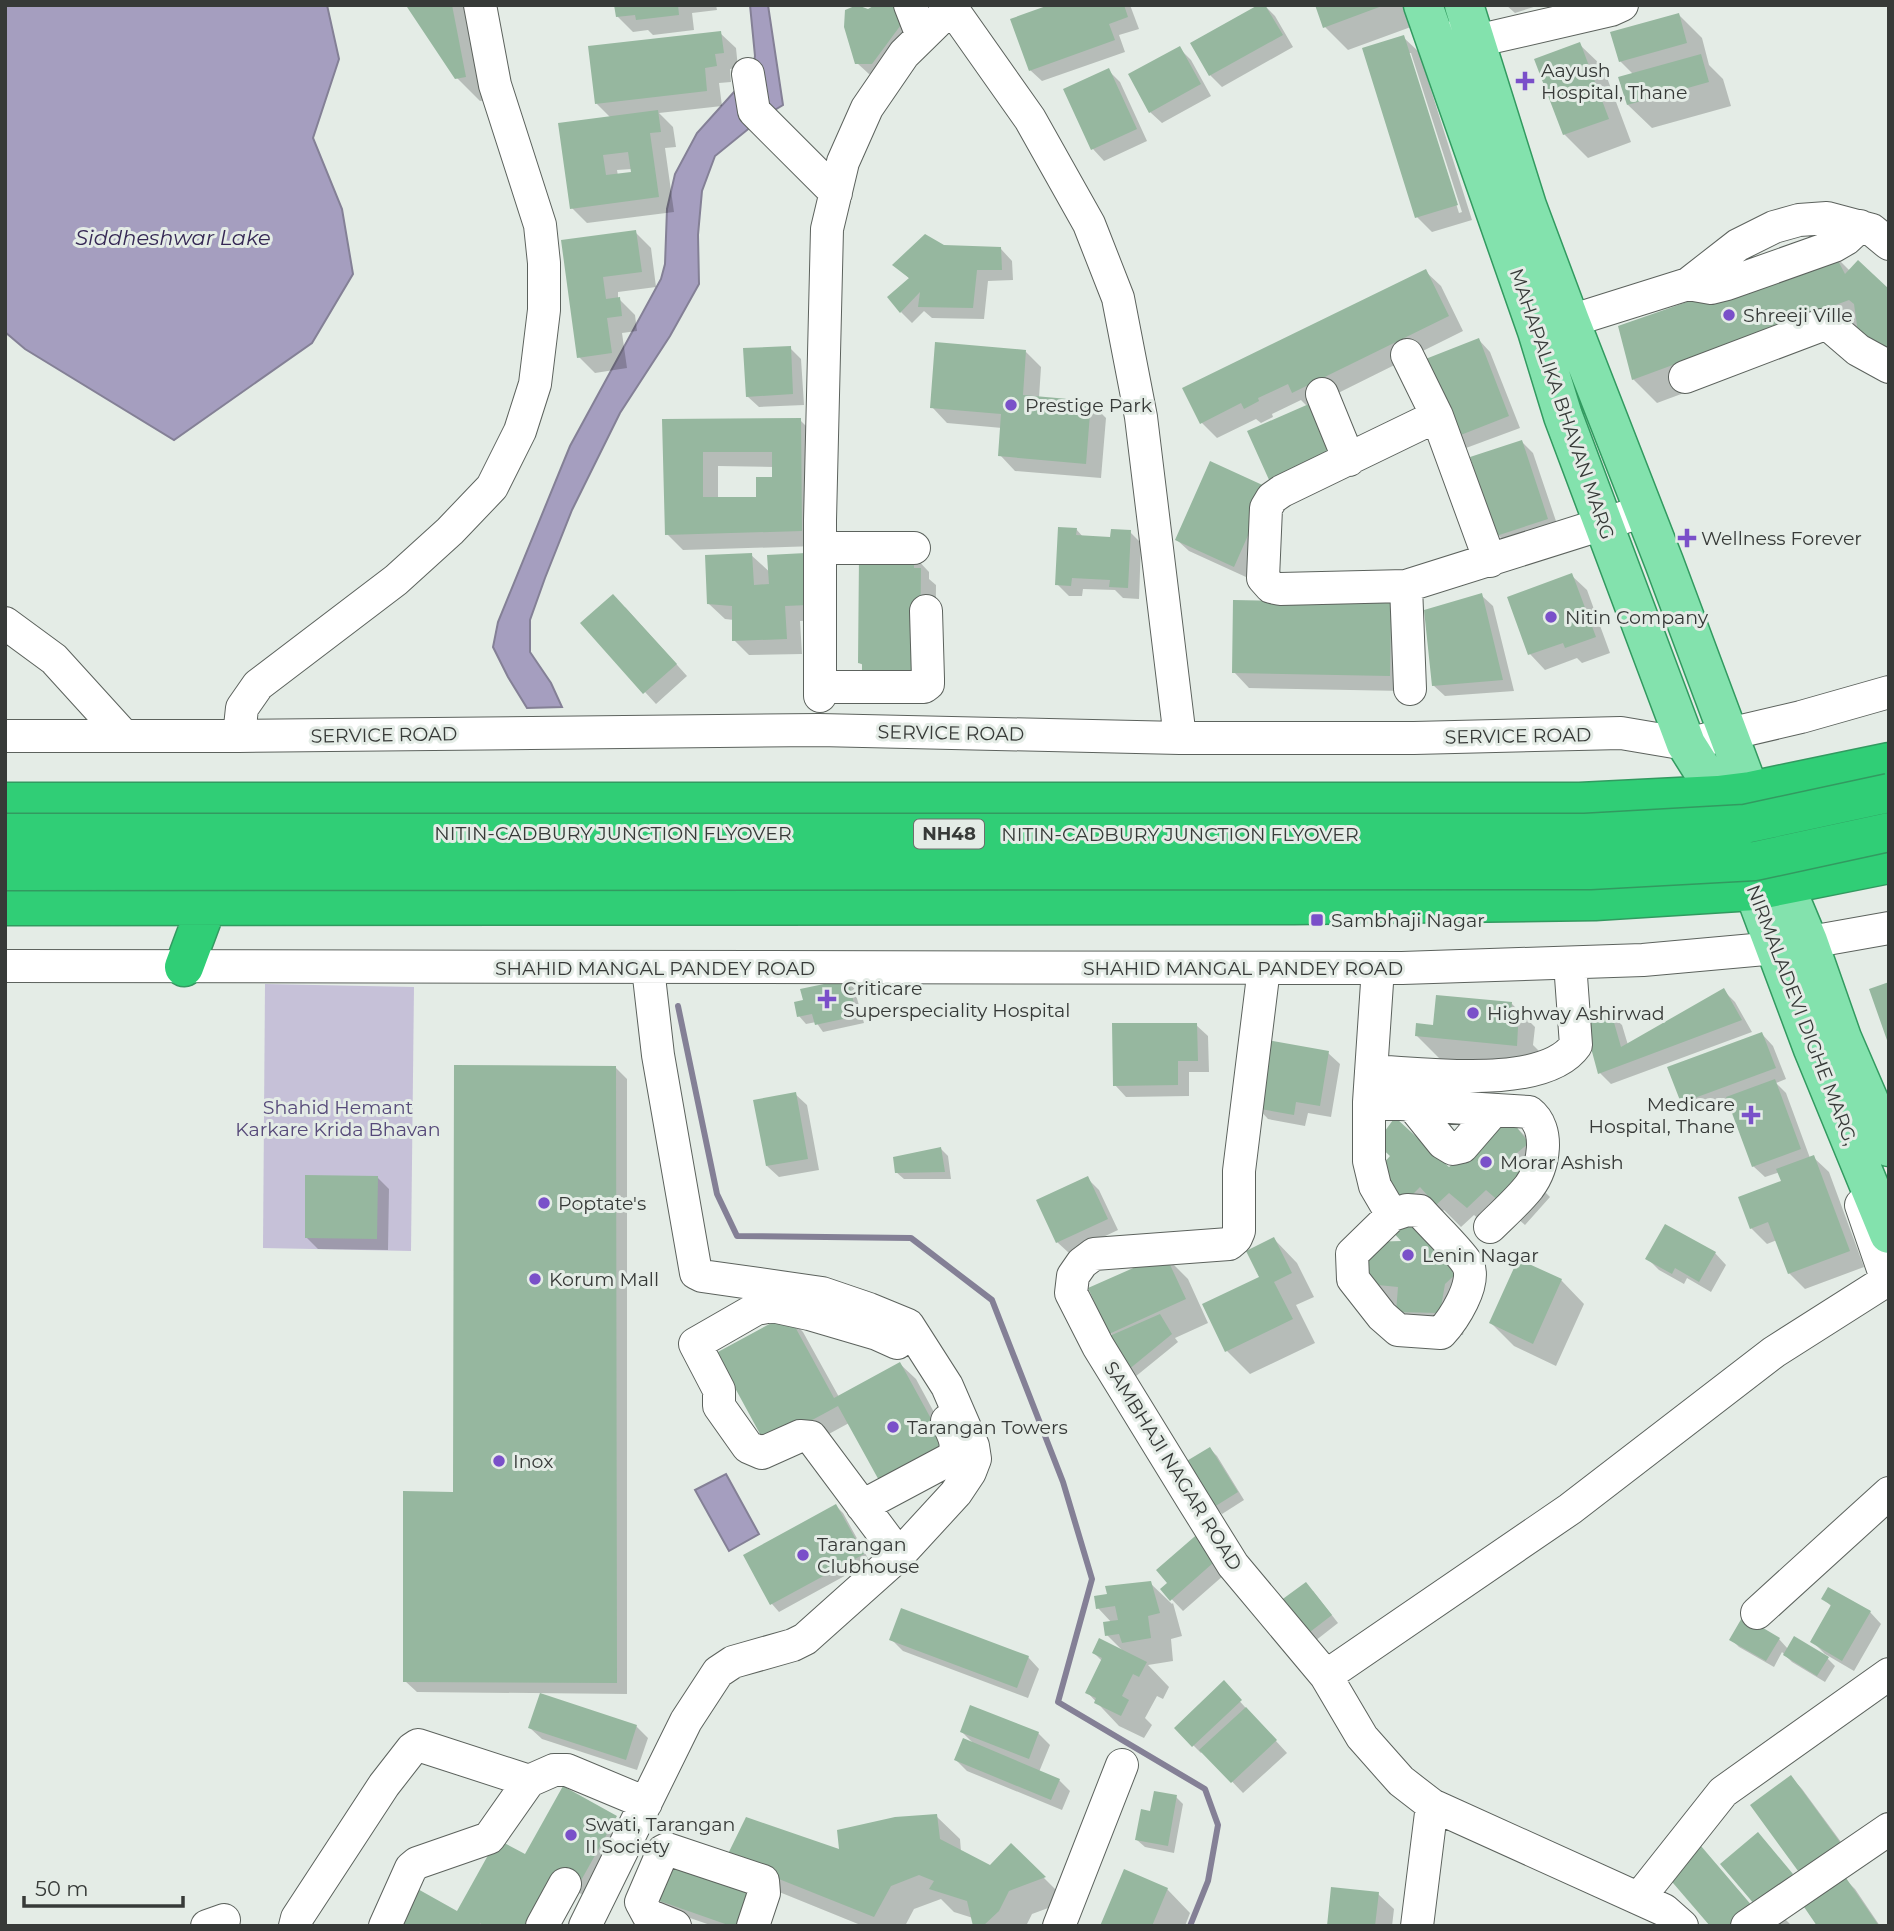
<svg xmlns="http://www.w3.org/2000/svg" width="1894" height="1931" font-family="Montserrat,sans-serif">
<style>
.green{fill:#c6c1d8}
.water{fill:#a59ebf;stroke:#848096;stroke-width:2}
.shadow{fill:#0003;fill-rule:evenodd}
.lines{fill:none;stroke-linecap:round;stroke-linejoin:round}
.stream{stroke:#848096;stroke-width:6}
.building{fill:#96b79f;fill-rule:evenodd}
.minor-casing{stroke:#5c625d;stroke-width:34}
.major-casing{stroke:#329a60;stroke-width:41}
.highway-casing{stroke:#329a60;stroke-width:41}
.minor{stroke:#fff;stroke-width:32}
.major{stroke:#83e2ad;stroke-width:38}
.highway{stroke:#30ce76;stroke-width:38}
.highway-bridge-casing{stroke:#329a60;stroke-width:41;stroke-linecap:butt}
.highway-bridge{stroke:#30ce76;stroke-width:38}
.poi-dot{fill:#7a50c9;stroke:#e4ece6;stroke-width:2.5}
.labels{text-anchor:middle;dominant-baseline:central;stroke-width:6;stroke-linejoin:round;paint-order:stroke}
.shield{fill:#e4ece6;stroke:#6b6f6c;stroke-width:2}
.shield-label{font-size:18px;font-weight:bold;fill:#373a38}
.poi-label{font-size:19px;fill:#373a38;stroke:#e4ece6;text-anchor:start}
.street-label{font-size:19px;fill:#373a38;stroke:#e4ece6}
.park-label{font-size:19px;fill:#564979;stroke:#e4ece6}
.water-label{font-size:21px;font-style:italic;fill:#352754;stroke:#e4ece6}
</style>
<rect width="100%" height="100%" fill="#e4ece6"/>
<!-- green -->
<path class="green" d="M265,984L414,987L411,1251L263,1248Z"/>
<!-- water -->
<path class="water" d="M5,5H327L339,59L313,138L342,209L353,274L312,343L174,440L25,349L5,332Z
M750,5H768L783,105L763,117L715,156L702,191L698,235L699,284L670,336L620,413L572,510L545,578L530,620V652L551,683L562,707L527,708L508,677L493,647L498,622L570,446L661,279L665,264L667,209L675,174L697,133L752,72L755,56Z
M726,1474L759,1534L729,1551L695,1490Z"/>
<!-- shadow -->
<path class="shadow" d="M420,5H470L489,100L480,101L457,78Z
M616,5H716L717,10L692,13L694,30L653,35L648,30L633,32L617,16Z
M1054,5H1130L1139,29L1119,35L1125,52L1042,81L1030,70Z
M1264,5L1275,16L1293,47L1222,87L1210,75Z
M1317,5H1412L1419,24L1348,50L1325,27Z
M1506,5H1540L1515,13Z
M868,11L917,31L884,75L869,74L857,63Z
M1679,15L1702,38L1709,65L1723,79L1731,106L1652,128L1628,105L1633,74L1620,61Z
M720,33L736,48L738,68L730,69L731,82L719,83L722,106L659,113L673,127L676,147L665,148L674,212L587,223L572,208L611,118L596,103ZM632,169V174L618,176L617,170Z
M1403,37L1419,52L1472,220L1432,232L1417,217ZM1408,53H1411L1462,212L1459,213Z
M1579,44L1603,67L1631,142L1588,158L1564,134Z
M1179,48L1191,60L1211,96L1162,123L1150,112Z
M1108,70L1120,82L1147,141L1104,161L1093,149L1065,90Z
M635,232L651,248L656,287L618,292V298L635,315L637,331L622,333L627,368L595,373L579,357L563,242Z
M943,246L1001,249L1012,261L1013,280L988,281L984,319L932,318L924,311L912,323L901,312L910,279L895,265Z
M1832,253L1850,271L1889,291V370L1859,328L1657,403L1633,379Z
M1425,271L1441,286L1463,331L1318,403L1308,407L1301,400L1272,414L1273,417L1261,423L1256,419L1217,438L1201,422Z
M1479,340L1490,352L1520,428L1466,448L1454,437Z
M790,348L801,359L804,405L759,407L747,396Z
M1026,352L1041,367L1039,398L1091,403L1106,418L1101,478L1015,471L1000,455L1002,428L947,423L932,407Z
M663,420H800L815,435L817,546L683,550L667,534ZM718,466L774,467V479L758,499L718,498Z
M1522,442L1533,453L1559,530L1509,546L1498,535Z
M1280,501L1246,577L1189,551L1177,540Z
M1076,529L1084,538L1112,539L1130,532L1141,543L1139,599L1123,598L1115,590L1083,589L1082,596H1069L1057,584Z
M751,555L823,620L800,621L802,654L749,655L734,640V620L725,619L709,604Z
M914,556L929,572V579L936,585L935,676L864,666L860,663Z
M1571,575L1587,590L1610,653L1582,663L1577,658L1545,670L1530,654Z
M1481,595L1493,606L1514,691L1445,696L1433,685Z
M1390,605L1406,620L1404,691L1249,688L1234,672Z
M625,607L687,676L656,704L645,692Z
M847,981L854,988L864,1023L823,1032L816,1022L806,1024L799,1016Z
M1723,990L1735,1002L1752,1032L1611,1084L1600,1073L1610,1014L1622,1025L1628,1045Z
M1512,1004L1535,1027L1533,1045L1541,1053L1540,1069L1440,1059L1417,1036L1435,1027Z
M1196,1025L1208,1036L1209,1072H1189V1096L1126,1097L1115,1085Z
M1762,1034L1773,1046L1786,1079L1776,1083L1786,1093L1810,1158L1813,1157L1829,1172L1864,1267L1805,1289L1789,1273L1777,1240L1767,1244L1751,1228L1784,1182L1780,1172L1765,1177L1753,1166L1729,1100L1694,1113L1682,1102Z
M1328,1053L1340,1064L1331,1117L1308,1113L1305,1126L1268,1119L1257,1107Z
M616,1068L627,1079V1694L417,1692L405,1681L455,1493Z
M795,1094L807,1105L819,1170L779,1177L767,1166Z
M1507,1118L1530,1141L1534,1181L1550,1197L1525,1225L1510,1212L1491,1230L1474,1215L1461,1227L1444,1210L1429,1224L1400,1197L1391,1156L1449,1170Z
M940,1148L948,1156L951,1179H904L896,1172Z
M378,1178L389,1189L388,1250L318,1249L306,1237Z
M1087,1178L1099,1190L1118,1230L1069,1253L1057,1242Z
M1408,1217L1483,1293L1468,1307L1463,1335H1421L1398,1312V1308L1394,1307L1370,1284L1404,1243Z
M1274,1239L1297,1263L1314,1297L1296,1305L1315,1343L1250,1374L1227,1351L1261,1278Z
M1715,1253L1726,1265L1711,1292L1687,1278L1684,1284L1659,1270L1648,1259Z
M1165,1256L1188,1279L1208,1323L1175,1338L1178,1342L1130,1381L1111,1333Z
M1561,1280L1584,1304L1556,1366L1514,1346L1491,1323Z
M787,1316L803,1332L839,1397L900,1364L916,1379L962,1464L849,1423L783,1459Z
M1210,1449L1217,1456L1244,1500L1222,1514L1215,1506Z
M836,1506L843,1513L870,1562L779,1612L772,1604L745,1556Z
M1201,1533L1232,1568L1183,1611L1163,1590Z
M1150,1583L1172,1604L1173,1603L1182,1636L1171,1639L1173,1661L1148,1665L1169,1687L1163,1699L1157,1696L1145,1718L1152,1725L1144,1738L1119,1726L1087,1692L1102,1661L1094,1653L1123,1651L1107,1635L1112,1623L1098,1608Z
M1313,1591L1338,1623L1315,1641L1282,1602Z
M1824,1599L1870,1612L1881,1624L1854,1671L1825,1654L1813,1642L1832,1607Z
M891,1639L1028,1657L1039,1669L1028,1698L903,1651Z
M1779,1639L1788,1649L1826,1657L1835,1666L1825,1682L1792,1662L1782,1652L1774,1667L1739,1647L1732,1640Z
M1223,1683L1287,1753L1243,1793L1203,1751L1201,1753L1176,1728Z
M636,1726L648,1738L637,1770L542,1739L530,1728Z
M962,1732L1038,1733L1050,1745L1039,1772L1059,1780L1070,1791L1062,1810L967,1771L956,1760L975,1745Z
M1791,1777L1802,1789L1852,1857L1813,1885Z
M1176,1797L1183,1804L1174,1853L1145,1847L1137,1840L1152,1813Z
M936,1816L960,1839L961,1852L990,1867L1011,1845L1067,1901L1032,1914L1026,1926H975L973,1918L954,1912L941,1899L914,1909L905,1926H863L752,1881L758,1926H713L667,1910L656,1898L841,1852Z
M616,1818L639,1841L603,1906L565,1885L543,1926H397L458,1913L526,1857Z
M1844,1878L1855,1889L1880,1926H1819Z
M1167,1889L1190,1913L1185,1926H1102Z
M1378,1894L1394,1909L1392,1926H1329Z
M1785,1919L1792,1926H1776Z"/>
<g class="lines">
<!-- stream -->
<path class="stream" d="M678,1006L717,1194L737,1236L911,1238L992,1300L1063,1482L1092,1579L1058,1702L1205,1789L1218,1825L1208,1881L1190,1926"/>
</g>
<!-- building -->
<path class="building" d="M418,5H452L466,77L455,79L407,7Z
M614,5H678L679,15L636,20L635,15L616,17Z
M857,5L868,9L875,5H899L906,18L872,64H855L844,27L845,10Z
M1049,5H1124L1128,17L1109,24L1115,40L1029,71L1010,19Z
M1258,5H1265L1283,35L1209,76L1190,43Z
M1315,5H1382V6L1323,28Z
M1679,13L1687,43L1619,62L1610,32Z
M721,31L724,53L715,54L717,66L705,68L707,91L595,104L588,46Z
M1404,35L1458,205L1415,218L1362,48Z
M1580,42L1609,119L1563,135L1534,59Z
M1180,46L1201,84L1149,113L1128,74Z
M1701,54L1709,82L1627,105L1618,77Z
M1109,68L1137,129L1091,150L1063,89Z
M658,110L661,132L650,133L659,197L570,209L558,123ZM628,152L631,172L606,175L603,155Z
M636,230L642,272L603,277L606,299L620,297L622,316L607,318L612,353L577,358L561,240Z
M925,234L944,245L1001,247L1002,270H977L973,308L918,307L920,292L900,313L887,297L909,278L892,265Z
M1833,251L1845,274L1858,260L1889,289V347H1860L1854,304L1849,300L1632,380L1618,326Z
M1426,269L1449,316L1292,393L1288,384L1258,398L1259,401L1244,409L1241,403L1200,424L1182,388Z
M1479,338L1509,416L1453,438L1423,360Z
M935,342L1026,350L1023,395L1091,401L1086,464L998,456L1001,414L930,408Z
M791,346L793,394L746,397L743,348Z
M1318,400L1341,450L1270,482L1247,431Z
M801,418L802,531L665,535L662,419ZM703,452H772V477H756V497H703Z
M1522,440L1548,519L1496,536L1470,457Z
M1210,461L1269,488L1234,567L1175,540Z
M1058,527L1077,528L1076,535L1110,537L1111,529L1131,530L1128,588L1109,587L1110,580L1072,578L1071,586L1055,585Z
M752,553L754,585L769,584L767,555L806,553L808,605L785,606L787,639L732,641V606L707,604L705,555Z
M914,554V568H921L920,661L913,677L862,676V664L858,663L859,556Z
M1572,573L1596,637L1565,648L1563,643L1528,655L1507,597Z
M1482,593L1503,680L1432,686L1424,610Z
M613,594L677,664L643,694L580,623Z
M1233,600L1391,603L1390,676L1232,673Z
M848,979L857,1016L815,1025L812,1014L797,1017L794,1002L803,1000L800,989Z
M1889,982V1043H1888L1869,989Z
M1724,988L1742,1020L1598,1074L1584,1022L1611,1012L1621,1047Z
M1436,995L1512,1002L1510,1027H1518L1517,1046L1415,1036L1416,1023L1433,1025Z
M1112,1023H1197L1198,1061H1178V1085L1113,1086Z
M1762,1032L1776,1068L1681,1103L1667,1067Z
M1267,1040L1329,1051L1320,1106L1296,1102L1294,1115L1255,1108Z
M454,1065L616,1066L617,1683L403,1682V1491L453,1492Z
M1775,1079L1801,1149L1752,1167L1726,1097Z
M796,1092L808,1159L766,1166L753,1100Z
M1507,1115L1529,1143L1512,1157L1528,1173L1501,1203L1486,1190L1467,1208L1449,1193L1436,1205L1420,1187L1405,1202L1374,1174L1390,1156L1376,1143L1393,1120L1397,1119L1449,1167Z
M941,1147L945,1172L895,1173L893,1157Z
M1814,1155L1850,1251L1788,1274L1768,1222L1750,1229L1738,1197L1781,1181L1776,1169Z
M305,1175L378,1176L377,1239L305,1238Z
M1088,1176L1108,1219L1056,1243L1036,1200Z
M1408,1214L1461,1269L1445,1284L1440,1313L1396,1312L1398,1287L1368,1284L1367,1242L1401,1241L1392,1231Z
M1665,1224L1716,1252L1699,1282L1675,1268L1672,1274L1645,1259Z
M1274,1237L1292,1273L1274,1282L1293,1319L1225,1352L1202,1304L1259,1277L1246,1251Z
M1165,1254L1186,1299L1109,1334L1088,1288Z
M1518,1259L1562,1279L1533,1344L1489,1323Z
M788,1314L834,1398L900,1362L947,1448L881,1484L838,1406L766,1445L716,1353Z
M1160,1314L1172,1334L1122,1375L1105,1338Z
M1210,1447L1238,1492L1214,1507L1185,1462Z
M836,1504L864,1554L770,1605L743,1555Z
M1201,1531L1222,1555L1170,1601L1160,1589L1167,1583L1156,1570Z
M1151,1581L1160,1613L1148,1616L1151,1638L1122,1643L1119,1634L1105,1636L1103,1622L1118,1620L1115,1606L1096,1609L1094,1596L1107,1594L1105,1586Z
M1306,1582L1332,1615L1306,1635L1280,1601Z
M1828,1587L1871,1611L1842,1661L1810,1642L1831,1605L1821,1599Z
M901,1608L1029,1656L1017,1688L889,1640Z
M1743,1616L1780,1638L1766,1661L1729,1640Z
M1794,1636L1829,1657L1817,1676L1783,1655Z
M1099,1638L1147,1662L1139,1677L1133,1674L1122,1696L1129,1700L1121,1716L1094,1703L1096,1698L1085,1693L1102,1658L1092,1653Z
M1224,1680L1242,1700L1192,1747L1174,1728Z
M540,1693L637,1725L626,1760L528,1728Z
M970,1705L1039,1732L1029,1759L960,1732Z
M1246,1707L1277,1740L1231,1783L1199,1750Z
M963,1738L1060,1779L1051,1800L954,1760Z
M1791,1775L1842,1845L1801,1875L1750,1805Z
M563,1786L617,1816L579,1884L556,1871L525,1926H484L480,1923L479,1926H395L416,1888L457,1911L497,1839L525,1854Z
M1154,1791L1177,1795L1168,1846L1135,1840L1141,1809L1150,1811Z
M937,1814L940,1839L990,1865L1011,1843L1046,1877L1009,1891L999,1911L983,1926H973L967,1901L929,1889L934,1881L919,1875L891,1886L874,1917L726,1858L746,1817L839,1849L837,1830L895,1817Z
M1758,1832L1793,1874L1755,1905L1720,1864Z
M1701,1846L1753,1907L1732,1926H1710L1667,1876Z
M669,1853L757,1884L743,1926H731L654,1899Z
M1124,1869L1168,1888L1152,1926H1100Z
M1844,1875L1879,1926H1817L1802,1904Z
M1331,1887L1379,1892L1375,1926H1327Z"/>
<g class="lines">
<!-- minor casing -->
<g class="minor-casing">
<path id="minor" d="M910,5L922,36
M951,7L1030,119L1089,224L1118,298L1141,417L1180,738
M1453,37L1476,41L1611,10L1622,5
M748,74L754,111L836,193
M1688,284L1711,288L1727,284L1834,246L1846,239L1860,226
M1548,328L1688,284L1738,245L1774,227L1799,220L1827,218L1872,230L1889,244
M1407,355L1437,416
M1685,377L1822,325L1830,326L1858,350L1889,367
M1322,394L1349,460
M820,548H914
M1490,561L1437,416L1282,491L1272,498L1266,508L1263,578L1271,587L1280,589L1406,586L1644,511
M1406,586L1410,689
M5,623L54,659L124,736
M820,687H924L928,684V679L926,611
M820,696V520L827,229L843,162L867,108L904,54L954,5
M5,736H239L819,730L1180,738H1414L1621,733L1686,744L1801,717L1889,692
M239,736L242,708L258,685L396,580L450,531L492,487L520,431L535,384L544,310V263L540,225L495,85L480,5
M5,966L1402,968L1643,960L1776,948L1889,928
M1264,968L1239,1171V1231L1236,1238L1229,1244L1094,1254L1082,1263L1073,1276L1071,1293L1098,1346L1192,1499L1233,1565L1326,1676L1362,1737L1401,1781L1432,1805L1664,1910L1682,1926
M1378,968L1369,1102L1529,1112C1551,1129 1544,1167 1529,1187C1518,1201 1503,1214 1490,1227
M1371,1071C1422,1073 1544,1091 1576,1045L1570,963
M1369,1102V1161L1375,1186L1392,1215L1407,1210L1420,1211C1430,1223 1462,1253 1468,1265C1477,1284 1453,1320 1441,1333L1398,1330L1382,1316L1353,1279L1352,1254L1392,1215
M1414,1107L1443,1143L1453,1149L1462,1147L1494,1110
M812,1292L809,1314L772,1306L756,1309L695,1344L719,1390V1406L748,1447L762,1453L800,1436L811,1437L899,1555
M809,1314L877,1334L897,1343
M862,1506L952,1458C960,1444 953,1435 947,1421
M1757,1613L1889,1493
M1326,1676L1570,1509L1774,1352L1881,1284L1885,1275L1861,1205
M1639,1898L1723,1792L1889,1674
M207,1926L224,1920
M295,1926L297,1918L384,1785L412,1749L418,1745L529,1781L554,1770H567L646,1803
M385,1926L411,1868L417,1863L489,1838L529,1781
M542,1926L565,1884
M585,1926L686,1721L718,1672L733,1662L793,1645L805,1639L899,1555L956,1493L970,1472L975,1459L973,1446L947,1386L908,1325L869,1309L822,1293L702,1276L696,1273L658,1055L648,968
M675,1926L648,1915L641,1902L663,1851L667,1849L763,1881L764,1893L753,1926
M1059,1926L1122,1765
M1417,1926L1432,1805
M1747,1926L1889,1829"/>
</g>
<!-- major casing -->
<g class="major-casing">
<path id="major" d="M1423,5L1537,331L1563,416L1686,744L1718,795L1813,1049L1889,1234
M1464,5L1527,206L1570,321L1664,562L1785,886L1808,941L1842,1038L1889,1147"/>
</g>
<!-- highway casing -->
<g class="highway-casing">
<path id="highway" d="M5,802H1580L1718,795L1750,791L1889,762
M5,906L1294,905L1595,901L1754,891L1889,864
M184,967L206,908"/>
</g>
<!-- minor -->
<use href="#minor" class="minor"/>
<!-- major -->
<use href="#major" class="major"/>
<!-- highway -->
<use href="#highway" class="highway"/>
<!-- highway-bridge casing -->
<g class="highway-bridge-casing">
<path id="highway-bridge" d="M5,833H1585L1745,824L1889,793
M5,871L1590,870L1755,861L1889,832"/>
</g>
<!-- highway-bridge -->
<use href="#highway-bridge" class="highway-bridge"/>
</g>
<!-- markers -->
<g class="poi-dot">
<path d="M1521.5 70.5h7v7h7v7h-7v7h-7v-7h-7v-7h7z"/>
<circle cx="1729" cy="315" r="7"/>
<circle cx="1011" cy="405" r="7"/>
<path d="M1683.5 527.5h7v7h7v7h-7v7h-7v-7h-7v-7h7z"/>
<circle cx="1551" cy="617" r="7"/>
<rect x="1310" y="913" width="14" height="14" rx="3.5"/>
<path d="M823.5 988.5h7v7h7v7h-7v7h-7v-7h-7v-7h7z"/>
<circle cx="1473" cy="1013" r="7"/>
<path d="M1747.5 1104.5h7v7h7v7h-7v7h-7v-7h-7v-7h7z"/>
<circle cx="1486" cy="1162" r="7"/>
<circle cx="544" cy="1203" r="7"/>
<circle cx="1408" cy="1255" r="7"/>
<circle cx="535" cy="1279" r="7"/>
<circle cx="893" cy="1427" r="7"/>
<circle cx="499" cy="1461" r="7"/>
<circle cx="803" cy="1555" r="7"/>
<circle cx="571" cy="1835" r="7"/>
</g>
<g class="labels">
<!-- shield labels -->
<rect class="shield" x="914" y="819.5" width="70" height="29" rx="5"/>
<g class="shield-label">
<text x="949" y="834">NH48</text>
</g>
<!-- poi labels -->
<g class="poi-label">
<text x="1541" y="70">Aayush<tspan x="1541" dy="22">Hospital, Thane</tspan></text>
<text x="1743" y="315">Shreeji Ville</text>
<text x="1025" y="405">Prestige Park</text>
<text x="1701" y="538">Wellness Forever</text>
<text x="1565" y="617">Nitin Company</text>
<text x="1331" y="920">Sambhaji Nagar</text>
<text x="843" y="988">Criticare<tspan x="843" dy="22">Superspeciality Hospital</tspan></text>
<text x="1487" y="1013">Highway Ashirwad</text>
<text x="1735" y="1104" text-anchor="end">Medicare<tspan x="1735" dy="22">Hospital, Thane</tspan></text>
<text x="1500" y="1162">Morar Ashish</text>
<text x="558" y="1203">Poptate's</text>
<text x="1422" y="1255">Lenin Nagar</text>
<text x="549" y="1279">Korum Mall</text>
<text x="907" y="1427">Tarangan Towers</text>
<text x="513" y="1461">Inox</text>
<text x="817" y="1544">Tarangan<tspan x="817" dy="22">Clubhouse</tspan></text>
<text x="585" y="1824">Swati, Tarangan<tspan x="585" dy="22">II Society</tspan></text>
</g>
<!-- street labels -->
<g class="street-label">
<text transform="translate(1562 404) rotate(71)">MAHAPALIKA BHAVAN MARG</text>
<text transform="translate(951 733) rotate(1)">SERVICE ROAD</text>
<text transform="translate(384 735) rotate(-1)">SERVICE ROAD</text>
<text transform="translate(1518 736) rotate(-1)">SERVICE ROAD</text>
<text x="613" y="833">NITIN-CADBURY JUNCTION FLYOVER</text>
<text x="1180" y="834">NITIN-CADBURY JUNCTION FLYOVER</text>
<text x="655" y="968">SHAHID MANGAL PANDEY ROAD</text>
<text x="1243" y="968">SHAHID MANGAL PANDEY ROAD</text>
<text transform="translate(1802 1015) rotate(69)">NIRMALADEVI DIGHE MARG,</text>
<text transform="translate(1173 1466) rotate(58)">SAMBHAJI NAGAR ROAD</text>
</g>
<!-- park labels -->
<g class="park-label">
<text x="338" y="1107">Shahid Hemant<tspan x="338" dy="22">Karkare Krida Bhavan</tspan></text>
</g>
<!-- water labels -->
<g class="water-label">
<text x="173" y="237">Siddheshwar Lake</text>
</g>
</g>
<!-- border -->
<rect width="1894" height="1931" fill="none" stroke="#373a38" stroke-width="14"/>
<!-- scale -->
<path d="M24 1896v10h159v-10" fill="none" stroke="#373a38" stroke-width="3.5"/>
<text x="35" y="1896" font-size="21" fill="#373a38" stroke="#e4ece6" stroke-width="5" paint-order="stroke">50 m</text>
</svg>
